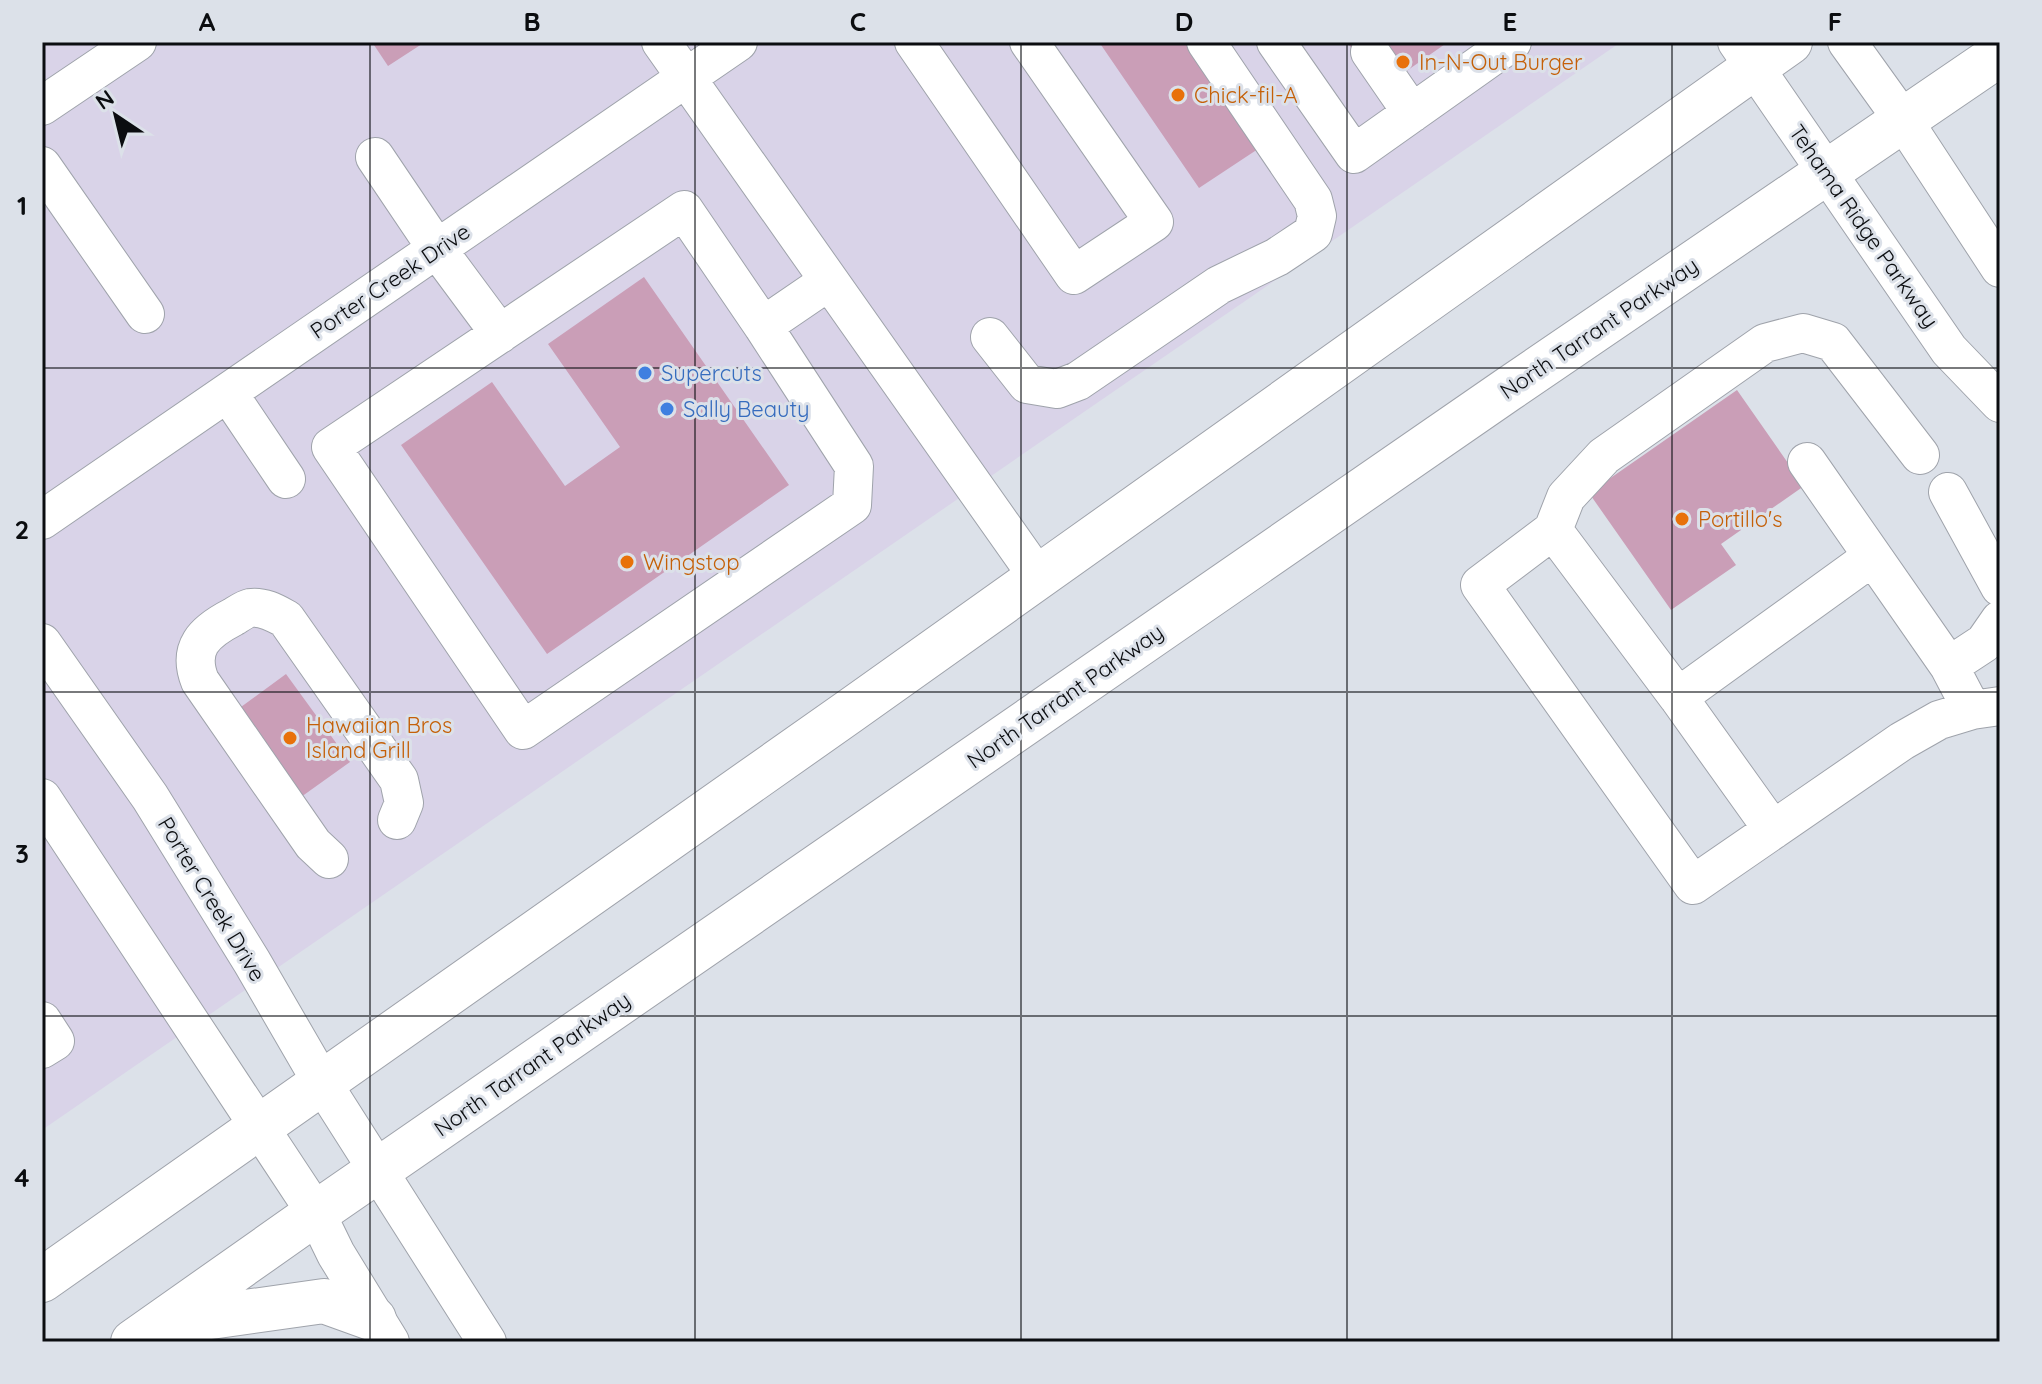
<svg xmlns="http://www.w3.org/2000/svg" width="2042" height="1384" font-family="Quicksand,sans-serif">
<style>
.commercial{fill:#d9d3e8}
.building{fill:#ca9eb7}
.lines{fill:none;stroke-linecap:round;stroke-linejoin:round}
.minor-casing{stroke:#9fa3ab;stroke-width:40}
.major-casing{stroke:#9fa3ab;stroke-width:46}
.minor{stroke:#fff;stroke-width:38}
.major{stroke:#fff;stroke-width:44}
.grid{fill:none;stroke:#0b0d10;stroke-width:2;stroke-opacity:0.55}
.food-dot{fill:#e8710a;stroke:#dce1e9;stroke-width:3}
.shop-dot{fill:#3f7fe0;stroke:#dce1e9;stroke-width:3}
.labels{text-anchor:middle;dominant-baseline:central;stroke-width:6;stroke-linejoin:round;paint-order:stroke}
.food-label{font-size:22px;fill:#c56008;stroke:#dce1e9;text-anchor:start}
.street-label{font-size:22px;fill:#0b0d10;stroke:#dce1e9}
.shop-label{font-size:22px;fill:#366cbe;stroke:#dce1e9;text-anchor:start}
.neatline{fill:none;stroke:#0b0d10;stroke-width:3}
.grid-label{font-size:26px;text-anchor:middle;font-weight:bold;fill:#0b0d10}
</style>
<rect width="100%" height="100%" fill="#dce1e9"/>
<!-- commercial -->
<path class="commercial" d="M42,42H1621L42,1130Z"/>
<!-- building -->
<path class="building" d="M372,42H425L388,66Z
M1099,42H1185L1258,149L1199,188Z
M1347,42H1448L1398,77L1359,59Z
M644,277L789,485L547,654L401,445L492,382L565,486L620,447L548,344Z
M1737,390L1804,486L1721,544L1736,565L1671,610L1589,493Z
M286,674L350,762L294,802L230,715Z"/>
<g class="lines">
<!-- minor casing -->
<g class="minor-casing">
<path id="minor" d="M661,42L1038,577
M914,42L1074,275L1154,222L1029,42
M1276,42L1354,154L1512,42
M1737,42L1949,350L2000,403
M1847,42L1903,120L2000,268
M1370,52L1412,113
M42,106L137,42
M375,157L437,249L500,334
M42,166L145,314
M763,326L854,466L852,505L523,730L331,447L684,210L763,326L829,281
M990,337L1027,384L1057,389L1078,381L1219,285L1277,257L1313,233L1317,216L1313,200L1206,42
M228,393L286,479
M1920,455L1833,342L1803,333L1765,343L1604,456L1566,497L1553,530L1480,585L1693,885L1902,741L1939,720L1972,710L2000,706
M1807,462L1949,666L1972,710
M1948,492L2000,587
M42,520L738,42
M1553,530L1678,697L1872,557
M42,643L150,797L252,962L321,1081L487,1342
M1949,666L1984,643L2000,620
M1678,697L1773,830
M42,798L316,1213L336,1254L390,1342
M329,859L313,844L200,681C187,648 204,632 233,617C238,614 245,609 250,608C263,606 275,613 286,619L399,780L404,803L397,820
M42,1021L55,1041L42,1049"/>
</g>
<!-- major casing -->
<g class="major-casing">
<path id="major" d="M42,1280L850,711L1790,42
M168,1323L324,1301L374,1319
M133,1342L316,1213L1507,390L2000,54"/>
</g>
<!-- minor -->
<use href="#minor" class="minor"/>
<!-- major -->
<use href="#major" class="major"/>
</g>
<!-- grid -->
<path class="grid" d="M370,42V1342M695,42V1342M1021,42V1342M1347,42V1342M1672,42V1342M42,368H2000M42,692H2000M42,1016H2000"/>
<!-- markers -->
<g class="food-dot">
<circle cx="1403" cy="62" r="8"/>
<circle cx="1178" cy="95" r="8"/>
<circle cx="1682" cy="519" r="8"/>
<circle cx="627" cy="562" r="8"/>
<circle cx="290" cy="738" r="8"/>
</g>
<g class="shop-dot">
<circle cx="645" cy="373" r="8"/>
<circle cx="667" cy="409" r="8"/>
</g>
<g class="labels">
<!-- food labels -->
<g class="food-label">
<text x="1419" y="62">In-N-Out Burger</text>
<text x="1194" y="95">Chick-fil-A</text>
<text x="1698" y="519">Portillo's</text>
<text x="643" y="562">Wingstop</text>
<text x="306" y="725">Hawaiian Bros<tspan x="306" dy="25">Island Grill</tspan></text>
</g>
<!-- street labels -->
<g class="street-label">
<text transform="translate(1864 226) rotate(55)">Tehama Ridge Parkway</text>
<text transform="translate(390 281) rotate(-34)">Porter Creek Drive</text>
<text transform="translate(1599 328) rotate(-34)">North Tarrant Parkway</text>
<text transform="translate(1065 696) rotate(-35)">North Tarrant Parkway</text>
<text transform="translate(212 899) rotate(59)">Porter Creek Drive</text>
<text transform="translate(532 1064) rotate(-35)">North Tarrant Parkway</text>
</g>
<!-- shop labels -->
<g class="shop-label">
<text x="661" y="373">Supercuts</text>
<text x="683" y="409">Sally Beauty</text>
</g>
</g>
<!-- border -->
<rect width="2042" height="1384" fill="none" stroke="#dce1e9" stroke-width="88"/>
<!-- north arrow -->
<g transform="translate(116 116) rotate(325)" stroke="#dce1e9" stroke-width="6" paint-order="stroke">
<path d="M0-6L14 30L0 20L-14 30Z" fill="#0b0d10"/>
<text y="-12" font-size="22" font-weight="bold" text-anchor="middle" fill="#0b0d10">N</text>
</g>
<rect x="44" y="44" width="1954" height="1296" class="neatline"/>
<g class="grid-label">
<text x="207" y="31">A</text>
<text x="532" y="31">B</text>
<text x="858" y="31">C</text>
<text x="1184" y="31">D</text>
<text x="1510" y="31">E</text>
<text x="1835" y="31">F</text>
<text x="22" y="215">1</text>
<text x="22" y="539">2</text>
<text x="22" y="863">3</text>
<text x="22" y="1187">4</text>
</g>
</svg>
